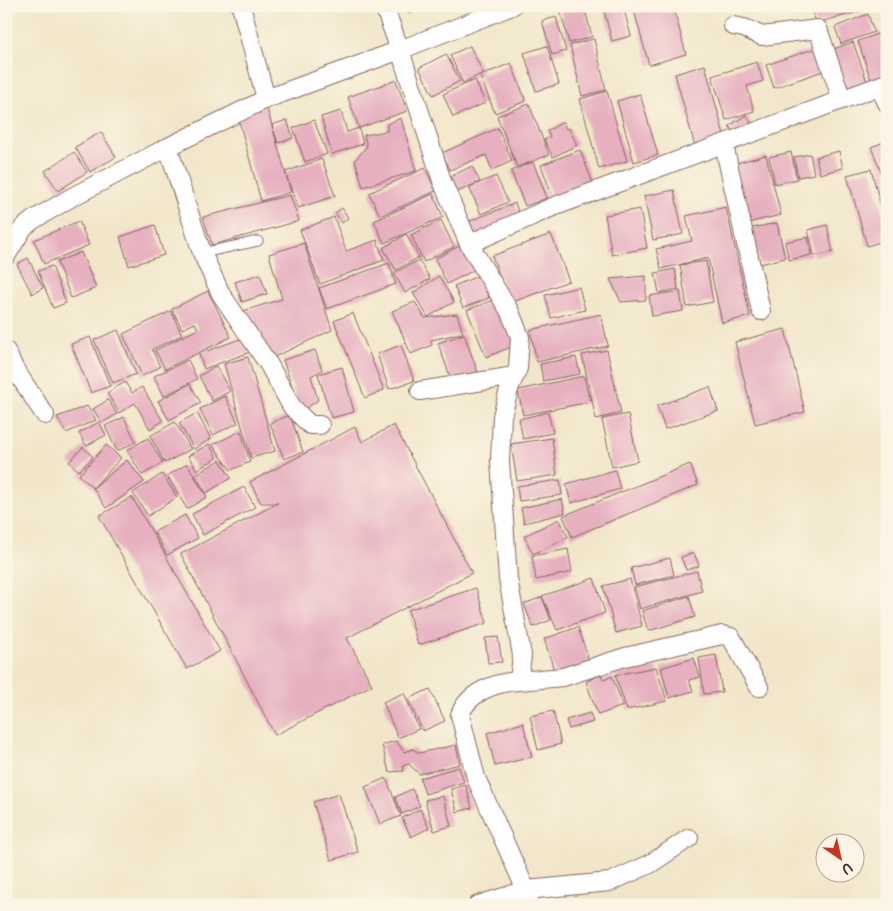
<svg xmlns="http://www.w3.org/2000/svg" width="893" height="911" font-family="Pangolin,sans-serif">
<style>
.building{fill:#e6b0bf}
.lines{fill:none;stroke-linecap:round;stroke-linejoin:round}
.lane-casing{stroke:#846562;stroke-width:11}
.street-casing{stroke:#846562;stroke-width:20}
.lane{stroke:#fff;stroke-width:9}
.street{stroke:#fff;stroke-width:18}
</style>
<rect width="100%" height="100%" fill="#fcf5e5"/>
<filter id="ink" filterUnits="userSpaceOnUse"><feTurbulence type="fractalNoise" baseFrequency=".02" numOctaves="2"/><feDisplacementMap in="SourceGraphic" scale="10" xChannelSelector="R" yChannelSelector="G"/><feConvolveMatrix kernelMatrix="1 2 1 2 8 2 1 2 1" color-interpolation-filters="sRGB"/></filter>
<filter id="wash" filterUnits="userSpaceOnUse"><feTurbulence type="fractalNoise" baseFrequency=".0096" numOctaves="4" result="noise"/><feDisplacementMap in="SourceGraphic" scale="20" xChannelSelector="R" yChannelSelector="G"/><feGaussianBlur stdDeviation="1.12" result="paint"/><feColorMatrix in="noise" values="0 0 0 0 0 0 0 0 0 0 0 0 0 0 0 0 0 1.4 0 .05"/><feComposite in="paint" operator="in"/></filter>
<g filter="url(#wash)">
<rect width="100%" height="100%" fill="#f1e6c9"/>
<g id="blocks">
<!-- building -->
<path class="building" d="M405,6H424L409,14Z
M559,6H584L592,37L569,43Z
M623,6L631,36L612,41L604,11Z
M673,6L686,54L649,65L633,7Z
M811,6H877V7L816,23Z
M868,14L874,32L841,44L835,27Z
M556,17L566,51L552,55L542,21Z
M886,31L887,78L872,83L858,41Z
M594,39L606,90L582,96L570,45Z
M853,42L868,84L843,93L828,51Z
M470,46L483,73L463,83L450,55Z
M547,46L559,84L536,91L524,53Z
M822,46L829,69L774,88L766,65Z
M446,54L460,81L433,95L419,68Z
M757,62L763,81L747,86L754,111L726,120L712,76Z
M511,63L526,101L495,113L480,76Z
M705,65L726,142L696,150L675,74Z
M396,80L407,111L359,128L348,97Z
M475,80L485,103L453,117L443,94Z
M607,91L627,161L599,169L580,99Z
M640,94L658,155L634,162L617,101Z
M529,104L549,155L517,167L497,116Z
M266,105L291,192L261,201L238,117Z
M341,111L347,132L359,128L363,144L332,154L321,117Z
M746,115L755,128L738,139L729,126Z
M401,118L416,171L363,187L355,160L367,146L364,135L387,131V124Z
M287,120L293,138L278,143L272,125Z
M314,120L327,154L305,162L293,128Z
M563,122L566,129L569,128L577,145L553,157L544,140L550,137L547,131Z
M498,128L512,161L492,170L486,155L450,170L442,153Z
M101,132L116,157L90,172L75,147Z
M887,141V187L871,147Z
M580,150L593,183L553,198L541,165Z
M839,151L843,168L820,174L816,157Z
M74,152L87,172L58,191L45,171Z
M791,152L797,179L775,184L769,157Z
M810,154L814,174L798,177L794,157Z
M766,155L781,215L747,223L733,164Z
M322,159L335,196L298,208L285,172Z
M533,162L547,198L525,206L511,171Z
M472,166L480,182L457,192L450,177Z
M425,168L436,191L380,216L369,193Z
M871,169L887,229V240L867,246L847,175Z
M496,176L508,202L481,214L469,187Z
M674,190L683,234L653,240L644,196Z
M433,194L443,217L384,243L374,221Z
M290,195L299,221L212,245L203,217Z
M515,203L521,219L474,238L468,222Z
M726,207L750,316L722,323L708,258L661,269L656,249L692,241L686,216Z
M342,208L348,218L342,223L335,213Z
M640,209L647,248L612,255L605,215Z
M334,217L346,251L377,240L384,260L320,284L300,230Z
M441,220L454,247L424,262L411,235Z
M79,221L89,245L44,264L34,240Z
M777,223L785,258L760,264L752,228Z
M155,225L164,255L129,266L120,237Z
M827,225L833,252L814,256L808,230Z
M406,234L419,257L396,270L383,248Z
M551,234L569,281L510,303L492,256Z
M808,237L811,255L789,260L785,242Z
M304,243L332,330L270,359L240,312L282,299L269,254Z
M463,244L476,269L447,284L435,259Z
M81,252L96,288L71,298L57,262Z
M28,258L43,288L32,294L17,264Z
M419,260L430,279L405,293L394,273Z
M706,261L713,302L687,307L680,265Z
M389,263L396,284L327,309L319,288Z
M52,266L66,303L53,308L38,271Z
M675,269L678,289L659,293L655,273Z
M260,274L267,294L242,302L235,282Z
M480,275L489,298L463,308L454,286Z
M439,276L454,302L428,317L413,293Z
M646,276V300L621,302L610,279Z
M579,287L585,310L551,318L545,295Z
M208,291L231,337L165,369L155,350L198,329L195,323L182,329L172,309Z
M680,291L683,311L652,316L649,296Z
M498,298L516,345L486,357L467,310Z
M415,302L425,318L457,314L463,333L431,340L432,345L411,354L392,311Z
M171,311L182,335L152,349L160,367L142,376L123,334Z
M353,313L384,390L365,398L334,321Z
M601,314L608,346L537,362L530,330Z
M785,329L805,412L755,424L735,342Z
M118,330L136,374L113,383L94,340Z
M464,334L478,373L452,382L438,343Z
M90,337L110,386L91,393L71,344Z
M245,337L250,352L204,369L199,354Z
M401,345L414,381L389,389L377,354Z
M315,350L322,370L311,376L318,400L301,412L283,360Z
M607,350L621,413L596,419L582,355Z
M248,357L275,451L251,458L224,364Z
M576,357L580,374L543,381L540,364Z
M188,360L197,379L164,396L154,376Z
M216,366L230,391L212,401L199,376Z
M342,367L354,412L331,418L318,374Z
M584,376L590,402L523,415L518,390Z
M125,382L132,393L142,387L163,421L150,429L135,403L119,413L107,393Z
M190,384L201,403L169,420L158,401Z
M710,387L718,411L665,429L657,406Z
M225,396L238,423L213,435L200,409Z
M108,400L117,414L102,423L93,409Z
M87,406L96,420L66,433L57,417Z
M548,412L553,433L523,439L519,419Z
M197,413L211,439L194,449L179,423Z
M628,414L638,461L612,467L602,419Z
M290,415L303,452L284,459L270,423Z
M124,417L136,442L117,451L105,426Z
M99,422L106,435L86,446L79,433Z
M175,422L191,449L165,463L150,436Z
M394,425L472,573L347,638L372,685L275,735L181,554L278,503H261L250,482L355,427L362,442Z
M241,431L250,462L231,470L212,445Z
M148,438L163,463L142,475L127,450Z
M552,438L557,475L517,481L511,444Z
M209,444L217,458L197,470L188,456Z
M106,445L121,458L93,488L79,475Z
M83,447L93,457L79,471L69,462Z
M127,460L144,482L106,508L93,488Z
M220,460L231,478L206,493L195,475Z
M187,464L207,497L187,509L167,476Z
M690,464L698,485L572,537L563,516Z
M615,470L620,489L571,503L566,484Z
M162,474L177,497L148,516L133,493Z
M560,480L562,495L519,501L517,486Z
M244,487L255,507L203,535L192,514Z
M132,497L220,651L187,669L99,516Z
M562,499L565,513L524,523L521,508Z
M185,515L198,538L167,555L154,532Z
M559,519L568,537L533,554L524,536Z
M568,549L572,572L536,580L532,556Z
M694,553L699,566L686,570L681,557Z
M670,558L674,575L635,585L631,568Z
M697,571L702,591L640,609L634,587Z
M594,578L605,613L557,630L542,596Z
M630,579L642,626L616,633L603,586Z
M476,588L487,623L418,645L408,610Z
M689,596L695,617L648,631L642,611Z
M542,597L551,620L533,627L524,604Z
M578,627L590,664L556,676L544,639Z
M498,637L502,662L488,663L485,638Z
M716,655L722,692L704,694L699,658Z
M694,658L700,677L689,680L693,691L669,698L661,668Z
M656,667L667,701L627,710L615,675Z
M600,674L604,680L612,676L623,706L598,715L586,682Z
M430,689L445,721L423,731L408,699Z
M404,693L419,729L398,738L383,702Z
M553,711L561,744L538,750L530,716Z
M590,713L593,722L569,729L566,720Z
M523,723L532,757L495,766L487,733Z
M396,741L404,752L413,749L419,753L456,745L460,764L419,774L409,764L403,766L404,771L389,772L382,745Z
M459,767L464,782L425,794L420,778Z
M386,778L401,816L380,824L365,787Z
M466,785L472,808L457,812L451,789Z
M412,789L420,806L402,814L395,797Z
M339,794L358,852L331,860L313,802Z
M443,796L451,826L434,831L425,800Z
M420,809L429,828L411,837L402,818Z"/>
</g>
</g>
<g filter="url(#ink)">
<use href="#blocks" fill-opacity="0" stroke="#846562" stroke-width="1"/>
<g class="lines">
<!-- lane casing -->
<g class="lane-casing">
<path id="lane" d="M202,253L258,241"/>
</g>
<!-- street casing -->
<g class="street-casing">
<path id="street" d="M241,6L266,99
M384,6L400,50L442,181L469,244L510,312L520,337L518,368L510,386L502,416L500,461L508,579L522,655L519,681C496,682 468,692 460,715L476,778L526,890L530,905
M733,26L744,28L762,36L818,29L842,100
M879,86L887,103
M724,145L761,311
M168,147L202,253L221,294L269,365L292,407L310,425H320
M469,244L550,208L887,83
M6,256L23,228L33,220L72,197L168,147L266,99L400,50L512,6
M6,351L14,368L45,415
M420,391L515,376
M519,681L563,677L625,657L722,635L731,637L759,687
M478,905L526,890L610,882L650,864L689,838"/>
</g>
<!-- lane -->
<use href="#lane" class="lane"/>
<!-- street -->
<use href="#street" class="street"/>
</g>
</g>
<!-- margin -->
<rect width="893" height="911" fill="none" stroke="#fcf5e5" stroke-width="25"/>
<!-- north arrow -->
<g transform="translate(840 858) rotate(146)"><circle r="24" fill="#fcf5e5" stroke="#b59f9b"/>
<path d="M0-4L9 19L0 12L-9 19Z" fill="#c8321e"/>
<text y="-8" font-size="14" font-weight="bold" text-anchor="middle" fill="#4a1f2b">U</text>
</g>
</svg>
